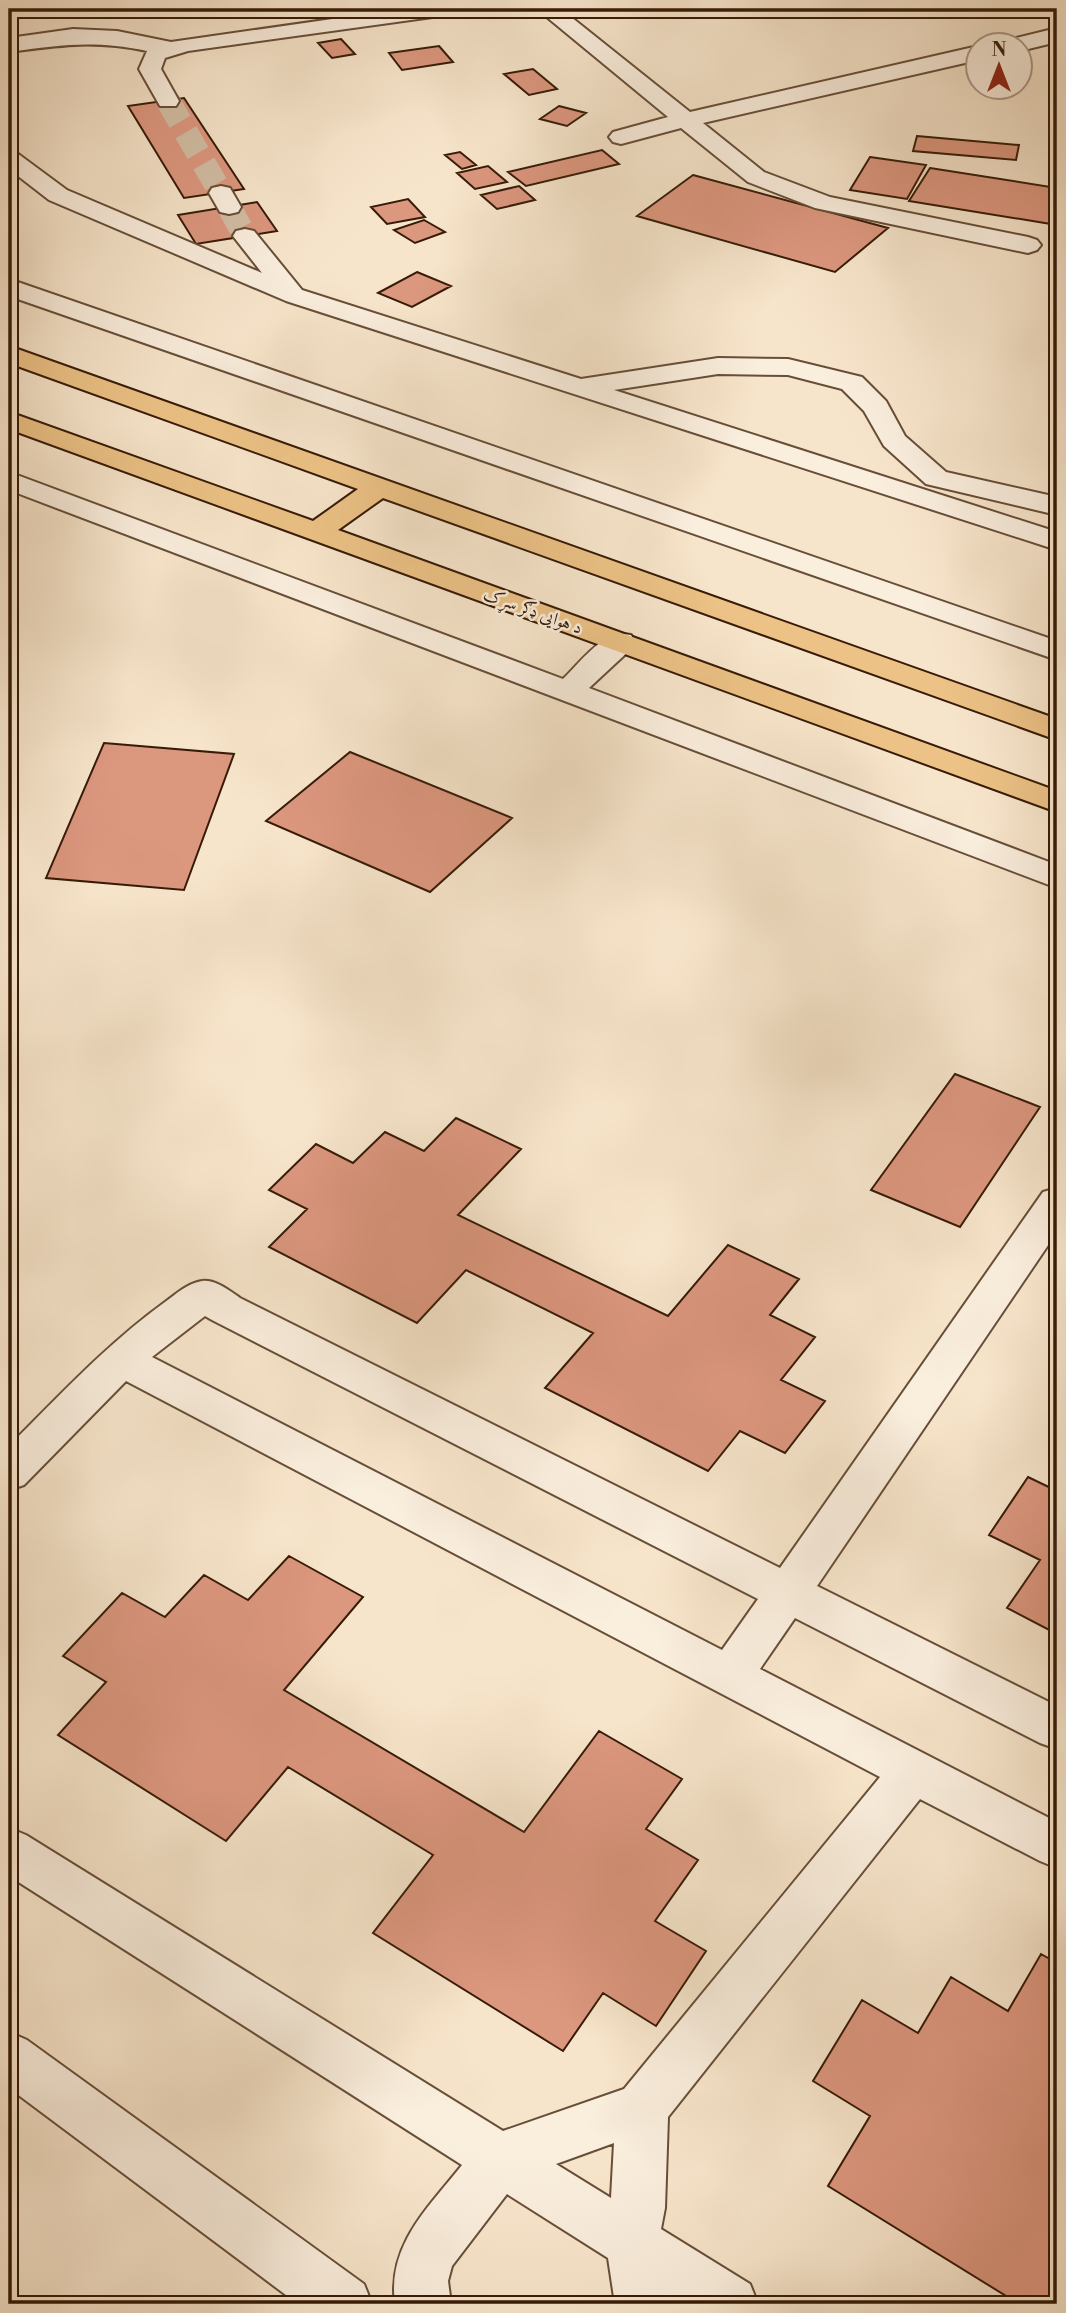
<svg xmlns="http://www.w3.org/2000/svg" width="1066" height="2313" font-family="'Libre Bodoni',Amiri,serif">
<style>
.building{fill:#dc977f;stroke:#371b07;stroke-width:2}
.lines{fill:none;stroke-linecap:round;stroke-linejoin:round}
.minor-tunnel{stroke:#d1bda4;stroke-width:24;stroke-dasharray:24 12;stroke-linecap:butt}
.minor-casing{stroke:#674e38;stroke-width:4}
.major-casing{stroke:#371b07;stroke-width:4}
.minor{fill:#faeedd;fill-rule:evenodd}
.major{fill:#ecc286;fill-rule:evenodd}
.labels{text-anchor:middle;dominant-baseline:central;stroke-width:5;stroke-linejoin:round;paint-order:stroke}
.far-street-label{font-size:18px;fill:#371b07;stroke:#faeedd}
</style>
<rect width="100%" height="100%" fill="#f7e5cb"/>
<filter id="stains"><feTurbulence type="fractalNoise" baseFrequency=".00286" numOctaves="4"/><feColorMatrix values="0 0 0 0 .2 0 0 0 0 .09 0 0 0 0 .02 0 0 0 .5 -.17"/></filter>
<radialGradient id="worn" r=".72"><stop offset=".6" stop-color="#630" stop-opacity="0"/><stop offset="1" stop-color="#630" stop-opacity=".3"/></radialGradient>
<!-- building -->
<path class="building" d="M364,9H387L392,14L356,20L349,11Z
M341,39L355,54L332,58L318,43Z
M439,46L453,62L402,70L389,53Z
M533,69L557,89L529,95L504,74Z
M184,98L244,189L184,198L128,106Z
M559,106L586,113L567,126L540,119Z
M917,136L1019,145L1016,160L913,151Z
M602,150L619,164L526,186L508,172Z
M460,152L476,165L462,169L445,155Z
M870,157L926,165L907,199L850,190Z
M488,166L507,182L475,189L457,173Z
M930,168L1057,188V225L909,201Z
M693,175L888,228L835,272L637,216Z
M519,186L535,200L497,209L481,195Z
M408,199L425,217L387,224L371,207Z
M257,202L277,231L196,244L178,215Z
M424,220L445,232L415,243L394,230Z
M417,272L451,286L412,307L378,293Z
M104,743L234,754L184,890L46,878Z
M350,752L512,818L430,892L266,821Z
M955,1074L1040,1107L960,1227L871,1190Z
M456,1118L521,1149L458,1215L668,1316L728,1245L799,1279L770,1315L815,1337L781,1380L825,1401L785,1453L740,1431L708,1471L545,1388L593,1333L466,1270L417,1323L269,1247L307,1209L269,1190L316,1144L353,1163L385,1132L424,1151Z
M1028,1477L1057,1491V1634L1007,1608L1040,1560L989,1535Z
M289,1556L363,1597L284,1690L524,1832L599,1731L682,1779L646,1829L698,1860L655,1921L706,1951L656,2026L603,1993L563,2051L373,1933L433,1855L288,1767L226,1841L58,1735L106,1682L63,1656L122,1593L165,1617L204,1575L248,1600Z
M1041,1954L1057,1963V2304H1019L828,2186L870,2116L813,2081L862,2000L918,2033L951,1977L1008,2011Z"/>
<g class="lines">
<!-- minor-tunnel -->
<path class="minor-tunnel" d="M168,101L221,193
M229,207L245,236"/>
<!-- minor casing -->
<g class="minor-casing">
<path id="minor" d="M402,9H458L455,14L447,15L188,51L165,58L161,69L179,101L176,106H160L139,69L147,51C93,40 62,45 9,52V38L73,29L117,31L171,42Z
M537,9H561L690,112L978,46V60L703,123L764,172L830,197L1028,237L1037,240L1041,245L1037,250L1028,253L815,208L748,182L681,128L621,144L613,142L609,137L613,132L668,117Z
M1057,28V42L1020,51V46H1001L1004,41Z
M9,151L17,153L67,190L262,273L233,236L236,231L245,229L254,231L302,290L581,379L718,358L788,359L862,377L886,401L905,436L946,472L1057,497V515L926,484L884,446L864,411L842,389L788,375L718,374L614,390L1057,532V550L286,301L49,200L9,169Z
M221,186L230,188L241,207L238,212L229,214L220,212L209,193L212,188Z
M9,279L1057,641V660L9,296Z
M9,472L563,679C582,661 603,629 631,635L635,642L631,649L589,688L1057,865V888L9,490Z
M1057,1188V1232L817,1586L1057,1706V1749L1040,1743L795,1618L760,1669L1057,1822V1868L1040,1861L920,1799L668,2117L665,2208L661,2229L750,2284L758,2304H680L670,2298L671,2304H615L608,2258L507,2194L452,2266L448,2281L451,2304H395C387,2245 428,2208 462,2165L9,1876V1828L26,1835L503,2131L624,2089L880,1777L126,1381L24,1485L9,1490V1446C59,1396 107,1344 165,1302C176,1294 188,1283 202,1281C215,1279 230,1291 240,1298L780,1568L1043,1192ZM205,1316L212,1320L758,1599L722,1650L152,1357ZM614,2143L611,2198L556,2164Z
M9,2032L27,2040L364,2284L372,2304H298L9,2088Z"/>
</g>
<!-- major casing -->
<g class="major-casing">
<path id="major" d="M9,346L1057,719V740L383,498L338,530L1057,791V812L9,429V412L313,521L358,489L9,363Z"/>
</g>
<!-- minor -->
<use href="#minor" class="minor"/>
<!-- major -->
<use href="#major" class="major"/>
</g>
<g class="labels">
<!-- far-street labels -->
<g class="far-street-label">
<text transform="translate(533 611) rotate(20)">د هوایی ډګر سړک</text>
</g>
</g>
<!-- margin -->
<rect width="1066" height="2313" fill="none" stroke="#f7e5cb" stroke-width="35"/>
<rect x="10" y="10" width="1045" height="2292" fill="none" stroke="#371b07" stroke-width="3.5"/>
<rect x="18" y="18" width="1031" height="2278" fill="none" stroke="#371b07" stroke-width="2"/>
<!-- north arrow -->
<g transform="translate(999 66)"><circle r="33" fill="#faeedd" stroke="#ac9a87" stroke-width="2"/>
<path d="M0-5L12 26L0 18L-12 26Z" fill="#8f2418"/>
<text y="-10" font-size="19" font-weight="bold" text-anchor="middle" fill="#371b07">N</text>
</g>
<rect width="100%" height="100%" filter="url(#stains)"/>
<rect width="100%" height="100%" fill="url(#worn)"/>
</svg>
